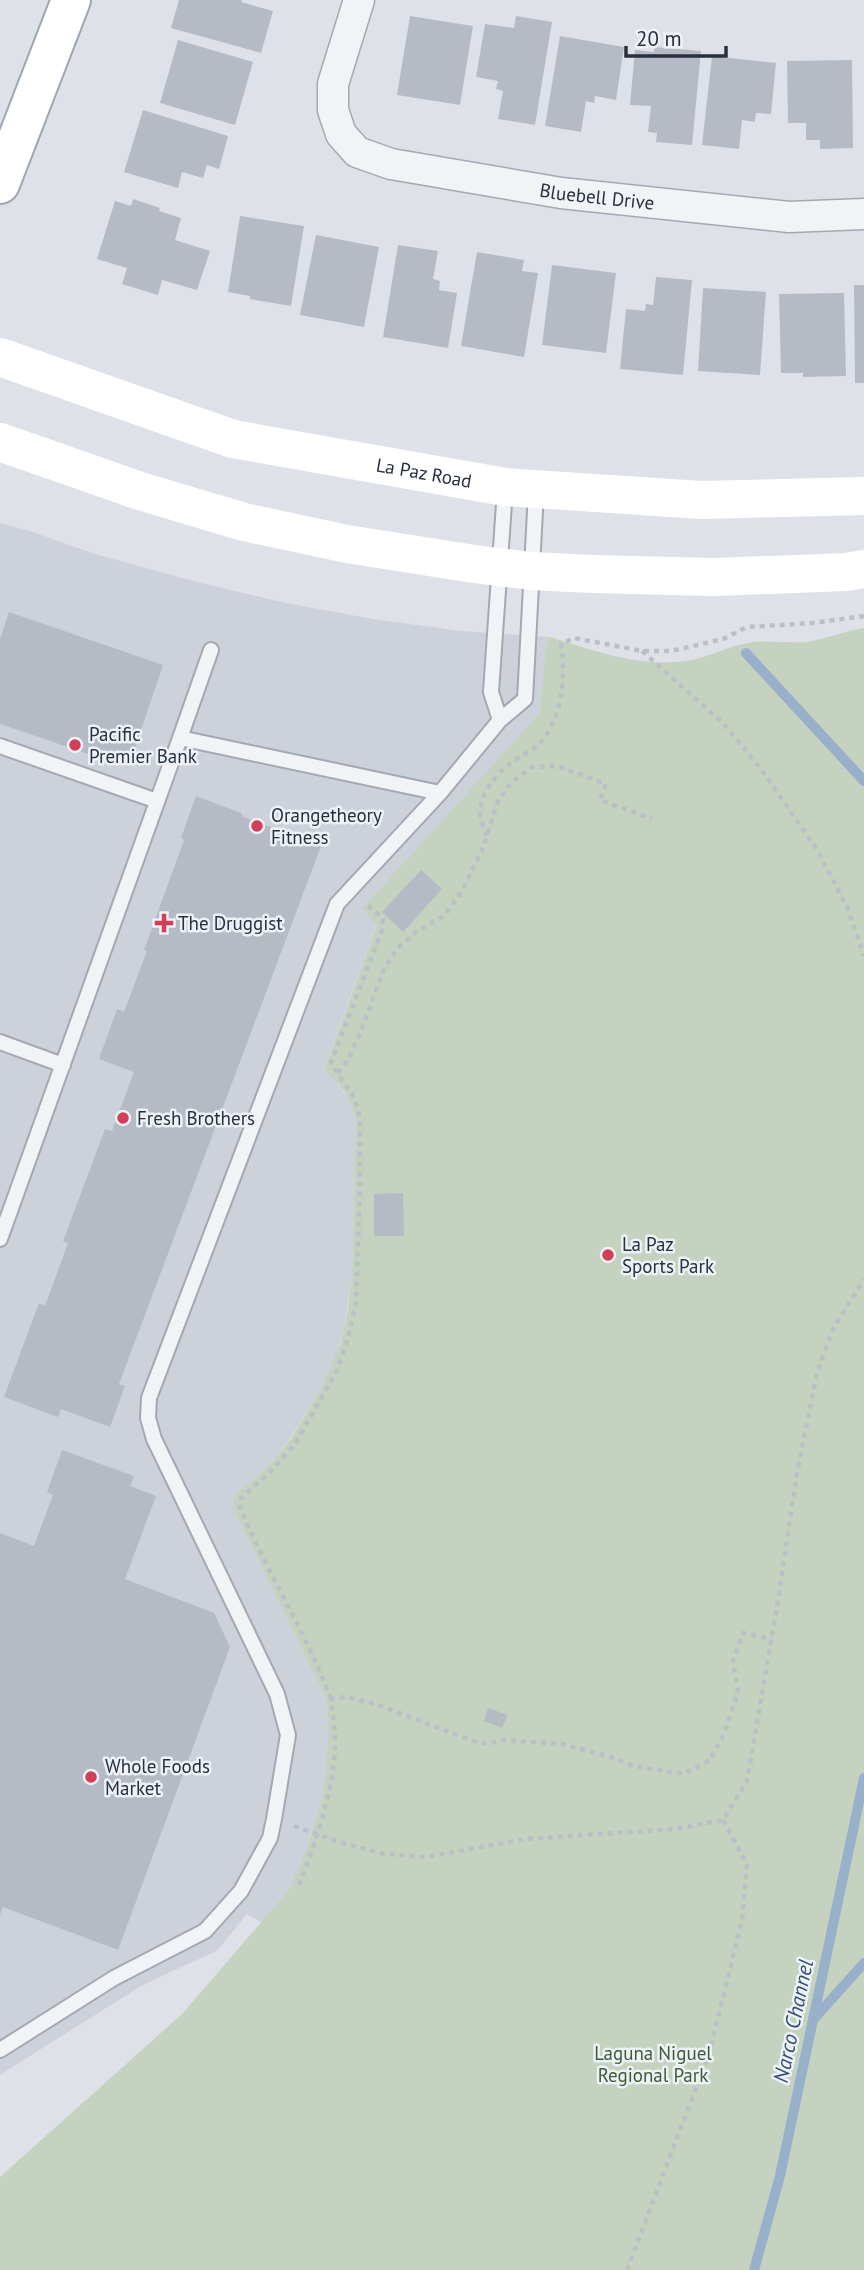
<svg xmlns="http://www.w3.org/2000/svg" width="864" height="2270" font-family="'PT Sans',sans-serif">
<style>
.built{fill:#ccd1da}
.green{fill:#c4d2bf}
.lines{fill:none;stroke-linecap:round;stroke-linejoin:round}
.stream{stroke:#98b0c9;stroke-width:10}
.building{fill:#b5bbc5}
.service-casing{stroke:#a3a9b2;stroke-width:18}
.minor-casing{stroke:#a3a9b2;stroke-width:33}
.primary-casing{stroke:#9da7b4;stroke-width:42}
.path{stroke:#bcc0c6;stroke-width:4.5;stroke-dasharray:5 5;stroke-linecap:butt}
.service{stroke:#f1f3f6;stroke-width:14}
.minor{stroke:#f1f3f6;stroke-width:30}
.secondary{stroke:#fff;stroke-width:38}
.primary{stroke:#fff;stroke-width:38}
.poi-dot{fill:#d04057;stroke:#eef1f6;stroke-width:2.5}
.labels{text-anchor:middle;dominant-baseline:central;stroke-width:5;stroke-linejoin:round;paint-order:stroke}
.street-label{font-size:19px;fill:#27303f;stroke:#eef1f6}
.poi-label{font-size:19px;fill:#27303f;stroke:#eef1f6;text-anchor:start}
.park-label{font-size:19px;fill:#3c5b34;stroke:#eef1f6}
.water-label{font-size:21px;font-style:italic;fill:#314f74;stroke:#eef1f6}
</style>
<rect width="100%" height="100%" fill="#dee2e8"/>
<!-- built -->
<path class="built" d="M0,523L30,531L95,554L197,582L286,603L373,619L461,631L550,637L545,651L540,713L377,924L346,1008L324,1069L333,1078L353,1106L356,1119L352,1275L344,1328L336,1358L324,1382L290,1439L264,1470L236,1494L232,1506L324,1695L328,1709V1742L325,1780L317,1817L306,1850L289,1890L266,1925L247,1914L218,1950L141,1986L0,2075Z"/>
<!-- green -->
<path class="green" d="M864,628V2270H0V2177L182,2014L289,1890L306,1850L317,1817L325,1780L328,1742V1709L324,1695L232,1506L236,1494L264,1470L291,1439L324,1382L341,1343L348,1309L352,1275L356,1119C352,1100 339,1083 324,1070L377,925L362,909L540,713L545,651L550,637C595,651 643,669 692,660C711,656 728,646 748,643C769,639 791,645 812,641C830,637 846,631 864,628Z"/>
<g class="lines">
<!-- stream -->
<path class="stream" d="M746,653L864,781
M813,2020L864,1963
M754,2270L780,2176L864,1778"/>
</g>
<!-- building -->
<path class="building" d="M179,0H242L241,2L273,11L261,53L171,28Z
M410,16L473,26L460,105L397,95Z
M516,16L552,22L535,125L498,119L503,91L496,89L498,81L476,77L485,24L514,28Z
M560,36L624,47L616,100L595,96L594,103L586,101L581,132L545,126Z
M178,40L253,62L235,125L160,103Z
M655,47L701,51L692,145L656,142L657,133L648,132L651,106L630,105L635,50L654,52Z
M712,56L776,63L771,114L756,113L755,122L742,120L739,149L702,145Z
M852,60L853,148L820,149V140H806V123H788L787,61Z
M143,110L228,136L219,169L207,165L203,178L182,172L178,188L124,172Z
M133,199L160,208L159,211L181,218L175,240L210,251L197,290L162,280L158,295L122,284L127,268L97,259L115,201L131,206Z
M240,216L304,226L291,306L250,299V296L228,292Z
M316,235L379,247L364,327L300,315Z
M398,245L438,251L433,279L440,281L439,290L457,293L448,348L383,337Z
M477,252L524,260L522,271L538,273L524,357L461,346Z
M552,265L616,273L606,353L542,345Z
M656,277L692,280L683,375L620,369L626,309L645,311L646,304L653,305Z
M854,285H864V383H855Z
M703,288L766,292L760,375L698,371Z
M844,293L846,376L803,377V373H781L779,294Z
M9,612L163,665L132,757L116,752L112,762L0,724V639Z
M196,796L241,813L243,817L321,846L119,1384L125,1386L110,1427L61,1409L58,1417L4,1397L39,1303L45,1306L68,1243L63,1241L105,1129L112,1131L134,1072L99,1059L117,1009L124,1012L147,951L144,950L184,840L181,838Z
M421,870L442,889L403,932L382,912Z
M403,1193L404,1236H374V1194Z
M62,1450L134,1476L130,1486L156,1496L125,1579L214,1613L230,1647L118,1950L3,1907L0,1915V1533L34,1546L53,1495L47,1492Z
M488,1708L508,1715L502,1728L484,1721Z"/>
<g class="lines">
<!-- service casing -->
<g class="service-casing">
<path id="service" d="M500,720L491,692L505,489
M180,738L211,650
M0,746L157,801
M0,1042L63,1065
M0,1239L180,738L440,793L500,720L525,699L536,492
M0,2050L114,1978L205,1931L241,1891L270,1838L274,1819L288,1735L277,1694L154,1439L148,1418L149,1398L337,904L440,793"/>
</g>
<!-- minor casing -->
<g class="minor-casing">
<g id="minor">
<path id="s1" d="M359,0L333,84V110L341,134L357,152L391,164L561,193L789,217L864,214"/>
</g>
</g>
<!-- primary casing -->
<g class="primary-casing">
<path id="primary" d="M0,184L71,0"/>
</g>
<!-- path -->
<path class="path" d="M642,651L722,722L761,769L818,851L848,909L864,956
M487,836C485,830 480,821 480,815C480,791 499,770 518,758C525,753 535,749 540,743C563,717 566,676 561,644L574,638L642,651H671L723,639L747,627L813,623L864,616
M338,1073L348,1060L361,1031L384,969L397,949L416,932L445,915L462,891L484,846L497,803L511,783L532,767L557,766L606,784L600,800L652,819
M331,1699C306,1632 266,1571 239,1505L241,1498L270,1472L295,1444L314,1411L335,1374L345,1349L356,1304L360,1186V1119L355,1099L331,1063L382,930L383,919L366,904
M294,1826L342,1843L384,1854L426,1857L525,1839L675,1829L723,1820L747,1781L776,1613L797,1473L817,1373L833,1329L864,1279
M299,1885C315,1845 335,1786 335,1743C335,1728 333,1713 331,1699L346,1697L376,1704L470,1740L487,1744L503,1740L561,1744L611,1757L634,1766L683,1774L709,1761L724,1734L738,1692L733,1661L743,1633L772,1639
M627,2270L709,2054L742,1920L747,1864L723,1820"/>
<!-- service -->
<use href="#service" class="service"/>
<!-- minor -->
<use href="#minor" class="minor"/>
<!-- secondary -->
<g class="secondary">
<path id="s2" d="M0,357L233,439L505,487L701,500L864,496"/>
<path d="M0,442L140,491L244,522L347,544L474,564L532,571L593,574L713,577L846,572L864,569"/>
</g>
<!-- primary -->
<use href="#primary" class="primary"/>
</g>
<!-- markers -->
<g class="poi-dot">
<circle cx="75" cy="745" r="7"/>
<circle cx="257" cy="826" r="7"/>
<path d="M160.5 912.5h7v7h7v7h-7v7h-7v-7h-7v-7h7z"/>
<circle cx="123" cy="1118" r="7"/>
<circle cx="608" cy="1255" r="7"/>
<circle cx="91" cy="1777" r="7"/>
</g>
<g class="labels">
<!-- street labels -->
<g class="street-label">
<text stroke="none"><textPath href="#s1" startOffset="408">Bluebell Drive</textPath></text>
<text stroke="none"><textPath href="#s2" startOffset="441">La Paz Road</textPath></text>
</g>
<!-- poi labels -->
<g class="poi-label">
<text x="89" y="734">Pacific<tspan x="89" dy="22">Premier Bank</tspan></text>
<text x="271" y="815">Orangetheory<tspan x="271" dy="22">Fitness</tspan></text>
<text x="178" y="923">The Druggist</text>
<text x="137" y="1118">Fresh Brothers</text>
<text x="622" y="1244">La Paz<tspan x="622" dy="22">Sports Park</tspan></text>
<text x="105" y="1766">Whole Foods<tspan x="105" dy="22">Market</tspan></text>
</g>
<!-- park labels -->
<g class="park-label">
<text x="653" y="2053">Laguna Niguel<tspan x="653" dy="22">Regional Park</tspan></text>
</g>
<!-- water labels -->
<g class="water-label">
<text transform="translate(793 2021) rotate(-78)">Narco Channel</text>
</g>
</g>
<!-- scale -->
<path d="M626 46v10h100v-10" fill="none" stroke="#27303f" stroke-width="3.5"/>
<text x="636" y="46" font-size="21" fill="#27303f" stroke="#eef1f6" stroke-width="5" paint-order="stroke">20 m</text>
</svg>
